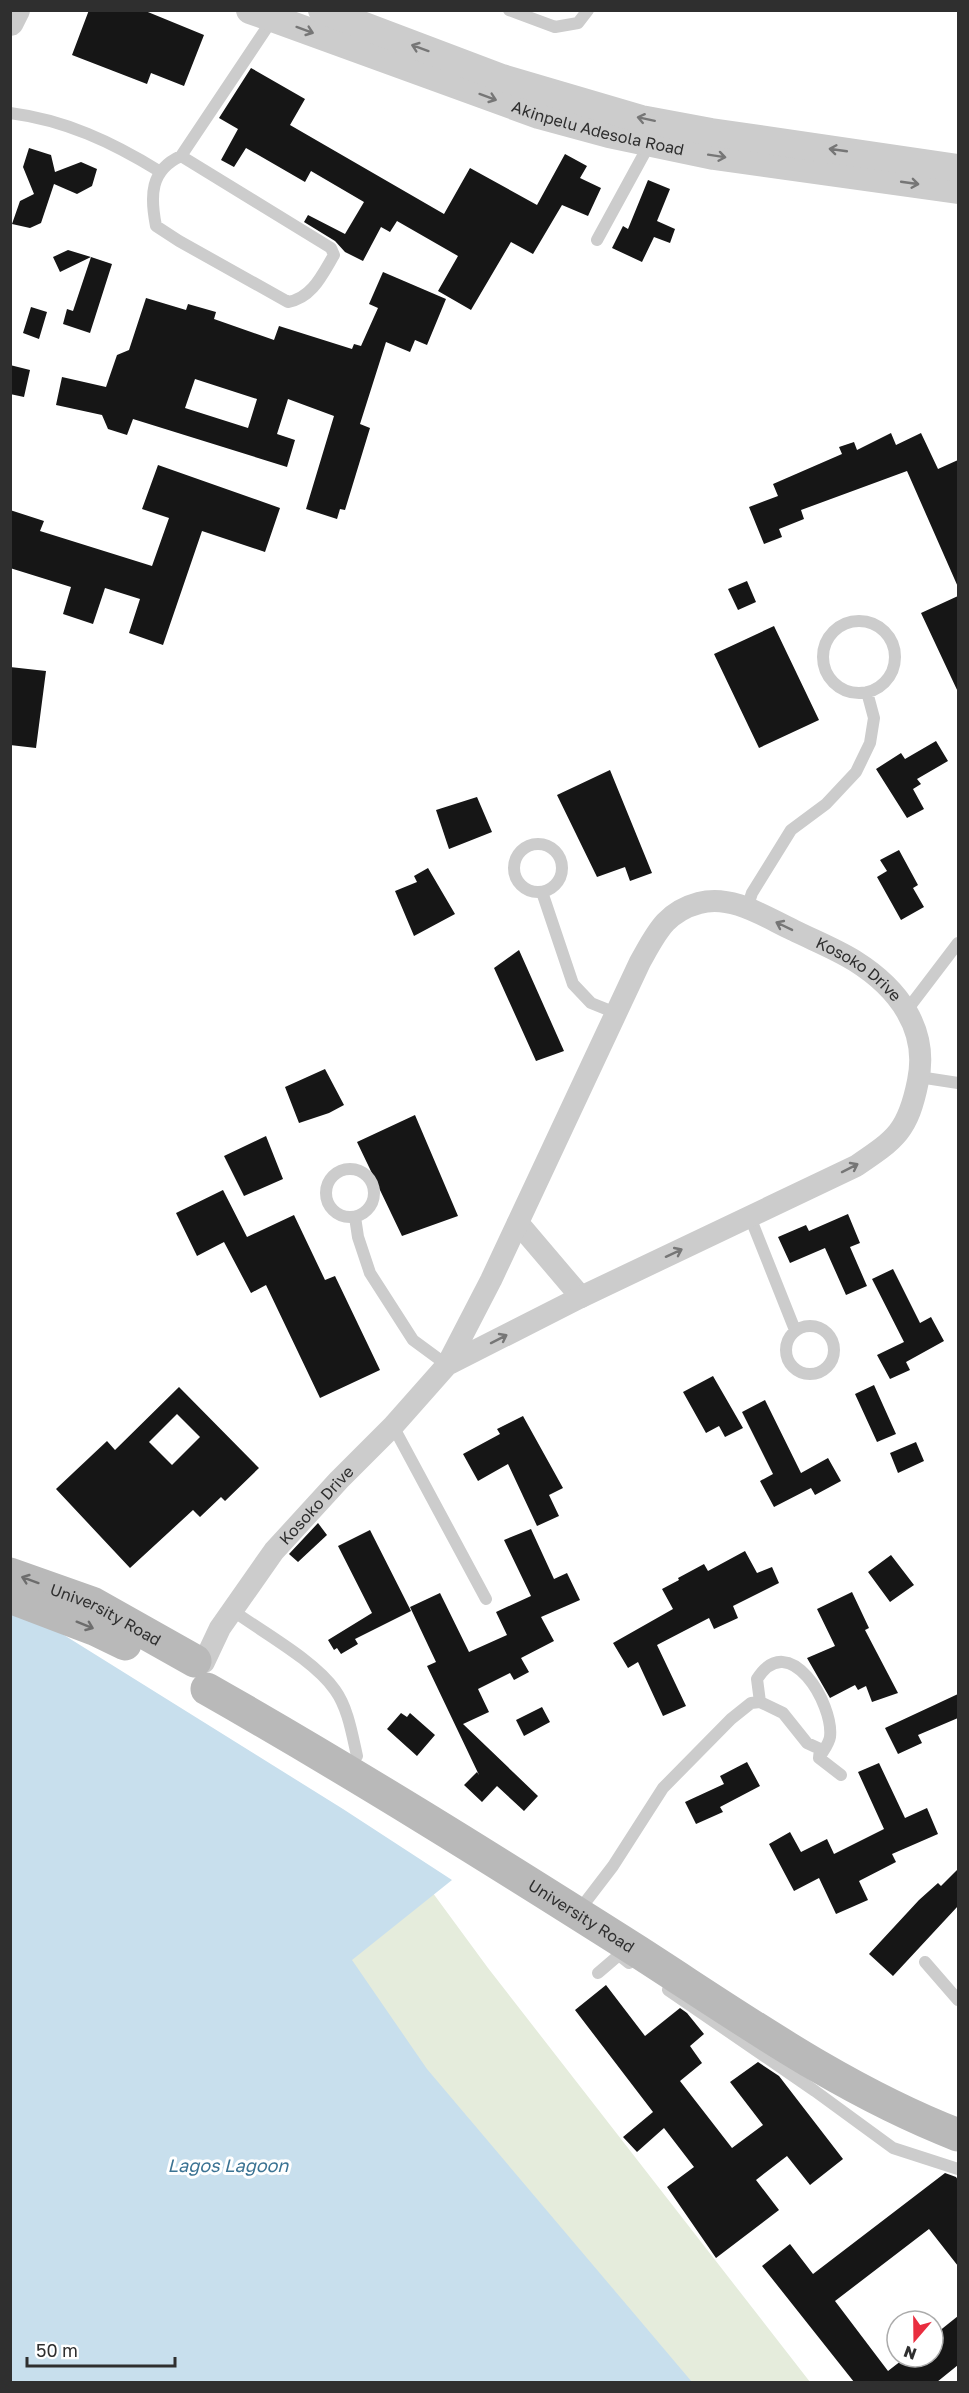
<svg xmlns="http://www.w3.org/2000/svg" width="969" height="2393" font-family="'Golos Text',sans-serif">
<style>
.green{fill:#e5ecdc}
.water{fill:#c8dfed}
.building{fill:#161616;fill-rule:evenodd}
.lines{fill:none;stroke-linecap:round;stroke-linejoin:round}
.service{stroke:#ccc;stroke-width:12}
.minor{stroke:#ccc;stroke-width:22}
.tertiary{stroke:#ccc;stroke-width:28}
.secondary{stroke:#b9b9b9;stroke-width:33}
.oneway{stroke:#767676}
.oneway2{stroke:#6d6d6d}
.labels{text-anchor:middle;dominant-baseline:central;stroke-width:6;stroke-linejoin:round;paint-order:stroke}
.street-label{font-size:16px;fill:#2f2f2f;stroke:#fff}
.water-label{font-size:18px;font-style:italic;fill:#3b7393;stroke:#fff}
</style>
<rect width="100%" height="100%" fill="#fff"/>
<!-- green -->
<path class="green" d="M416,1870L488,1968L810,2382H11Z"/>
<!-- water -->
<path class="water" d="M11,1602L343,1809L452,1880L352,1960L427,2069L692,2382H11Z"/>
<!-- building -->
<path class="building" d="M89,10H143L204,35L184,86L151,73L147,84L72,55Z
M251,68L305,99L290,125L444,214L470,168L537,205L565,154L587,166L580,178L601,188L588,216L562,205L533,254L511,242L471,310L438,291L458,256L397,221L390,232L381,227L363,261L345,252L335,241L304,222L308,215L345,234L364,202L311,171L305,182L246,148L234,167L221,160L238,129L219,118Z
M29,148L51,155L55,172L81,162L97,169L92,186L77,194L54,184L41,223L30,228L12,224L20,201L34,194L23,167Z
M648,180L670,189L657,221L675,229L670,243L654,237L642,262L612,248L623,226L628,229Z
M68,250L91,257L60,272L53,257Z
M91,257L112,264L90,333L63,324L67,309L73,311Z
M383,272L446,299L427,345L415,340L410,352L386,342L360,424L370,428L345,510L340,509L337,519L306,509L334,416L288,399L277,434L295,440L287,467L133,419L127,435L108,429L102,415L56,405L62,377L106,387L117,355L129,350L146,298L186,310L188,304L216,312L214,319L274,340L279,326L352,349L354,344L361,346L378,308L369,304ZM195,379L257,399L248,428L185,408Z
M31,307L47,312L39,339L23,333Z
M10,365L30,370L24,397L10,394Z
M891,433L896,445L921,433L938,469L958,460V587L907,471L801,510L804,519L779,529L782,537L764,544L749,507L778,496L773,484L842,454L839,447L854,442L857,450Z
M158,465L280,508L265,552L202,531L163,645L129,633L140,599L105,588L93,624L63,614L71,587L10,568V510L44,521L40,531L152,566L169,518L142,509Z
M747,581L756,602L738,610L728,589Z
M958,596V692L921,613Z
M774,626L819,720L759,748L714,654Z
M10,667L46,671L36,748L10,745Z
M936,741L948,761L917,779L921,784L913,789L924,809L907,818L876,769L901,753L905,759Z
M610,770L652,873L630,881L625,867L597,877L557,795Z
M477,797L492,832L449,849L436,810Z
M899,850L918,885L913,888L924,907L901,920L877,877L887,871L880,860Z
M428,868L455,914L414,936L395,891L417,882L414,876Z
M519,950L564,1051L536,1061L494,968Z
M325,1069L344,1105L329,1113L299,1123L285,1087Z
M415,1115L458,1216L402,1236L357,1142Z
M266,1136L283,1179L244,1196L224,1156Z
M223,1190L247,1237L294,1215L325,1280L335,1276L380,1370L320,1398L266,1285L251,1293L224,1242L197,1256L176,1213Z
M848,1214L860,1243L850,1247L867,1286L846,1295L825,1248L790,1263L778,1237L806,1225L809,1231Z
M893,1269L920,1323L931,1317L944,1341L906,1362L910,1370L890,1379L877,1355L904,1342L872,1279Z
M713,1376L743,1428L725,1437L719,1426L706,1433L683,1392Z
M874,1385L896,1434L877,1442L855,1394Z
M179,1387L259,1468L225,1501L221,1497L200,1517L193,1510L130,1568L56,1489L107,1441L115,1450ZM177,1414L200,1437L172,1465L149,1442Z
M765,1400L801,1473L828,1458L841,1481L815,1495L811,1488L774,1507L760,1481L773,1474L742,1412Z
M523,1416L563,1488L549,1495L559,1516L537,1526L508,1464L478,1481L463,1454L500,1434L497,1429Z
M916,1442L924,1461L898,1473L890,1453Z
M318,1523L327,1535L298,1562L289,1554Z
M531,1529L554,1579L567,1573L580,1600L541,1617L554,1641L521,1658L529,1672L514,1680L510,1673L478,1689L489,1712L463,1724L538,1796L524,1811L497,1786L482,1802L464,1785L477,1772L479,1775L427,1666L436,1662L410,1607L440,1593L469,1652L507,1635L496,1612L531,1596L504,1540Z
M370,1530L411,1611L355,1639L358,1644L341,1654L337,1648L334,1650L328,1640L372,1613L338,1546Z
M745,1551L757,1573L772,1567L779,1583L733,1606L738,1618L714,1629L709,1618L657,1645L686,1706L663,1716L638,1662L628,1668L613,1643L673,1609L662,1589L679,1580L678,1578L704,1564L708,1571Z
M891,1555L914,1585L890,1602L868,1572Z
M852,1592L869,1628L865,1630L898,1693L872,1702L866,1686L858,1690L855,1685L830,1698L807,1658L835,1646L817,1609Z
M958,1694V1718L918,1735L922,1743L898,1754L885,1728Z
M542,1707L550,1722L524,1736L516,1720Z
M401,1713L407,1717L410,1713L435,1735L417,1756L387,1729Z
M747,1762L760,1786L720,1807L723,1812L696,1824L685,1802L724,1784L720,1776Z
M879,1763L905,1818L927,1808L938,1834L892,1854L896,1862L859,1881L868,1900L836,1914L819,1878L794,1891L769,1844L790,1832L801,1852L827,1839L834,1854L884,1829L858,1772Z
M958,1869V1906L893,1976L869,1954L919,1900L938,1883L941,1886Z
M606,1985L645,2036L680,2008L687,2013L704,2034L690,2046L702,2063L680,2081L732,2148L763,2125L730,2082L758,2062L779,2076L843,2159L810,2185L787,2156L756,2180L779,2210L716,2258L667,2187L694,2167L664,2128L637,2152L623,2137L653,2112L575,2010Z
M945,2173L956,2177L958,2180V2266L929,2229L835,2301L888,2371L906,2357H933V2336L958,2316V2365L937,2382H854L762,2266L790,2244L813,2274Z"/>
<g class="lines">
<!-- service -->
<path class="service" d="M509,10L555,27L578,23L588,10
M10,113C65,120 112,142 159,171
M181,156L331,248L334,255C322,275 312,298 288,302L179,241L156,226C150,196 150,170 181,156Z
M181,156L274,17
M597,240L650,143
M823 657a36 36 0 1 1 72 0a36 36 0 1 1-72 0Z
M514 868a24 24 0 1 1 48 0a24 24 0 1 1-48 0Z
M542,892L573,984L591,1003L616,1013
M747,908L752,893L791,830L826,804L856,772L870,743L874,718L867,692
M907,1010L958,943
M919,1077L958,1083
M326 1193a24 24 0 1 1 48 0a24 24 0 1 1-48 0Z
M355,1217L358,1237L370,1273L413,1340L447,1365
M750,1217L795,1330
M786 1350a24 24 0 1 1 48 0a24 24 0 1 1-48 0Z
M393,1426L486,1599
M232,1610C262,1632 314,1660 335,1690C348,1708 352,1734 357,1756
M760,1702L757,1679C789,1628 834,1704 830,1737C829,1744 823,1751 819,1758
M587,1900L613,1866L663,1788L731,1719L751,1703L760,1702L783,1713L807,1743L820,1749L819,1758L841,1775
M925,1962L958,2000
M598,1973L619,1955L629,1963
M668,1990L815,2091L893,2148L958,2169"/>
<!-- minor -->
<g class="minor">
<path d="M518,1223L581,1297"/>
<path id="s1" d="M204,1662L220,1628L274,1551L339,1480L393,1426L447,1365L491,1280L640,962C656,934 665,912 699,903C732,894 765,917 793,930C813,940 836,949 855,961C898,988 929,1029 918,1081C908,1131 896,1139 856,1166L581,1297L447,1365"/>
</g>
<!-- tertiary -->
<g class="tertiary">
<path id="s2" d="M250,10L539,115L609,134L714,156L958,190"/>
<path d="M322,10L502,78L641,119L711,132L958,168"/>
<path d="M10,22L16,10"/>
</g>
<!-- secondary -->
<g class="secondary">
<path id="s3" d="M10,1574L92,1603L195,1661"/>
<path d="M10,1597L94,1629L125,1644"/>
<path id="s4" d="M207,1689C353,1772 495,1861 637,1951C741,2018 842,2090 958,2135"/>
</g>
</g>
<!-- one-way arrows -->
<defs><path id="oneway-shaft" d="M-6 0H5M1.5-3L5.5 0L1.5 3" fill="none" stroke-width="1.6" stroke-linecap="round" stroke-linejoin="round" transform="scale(1.5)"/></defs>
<g class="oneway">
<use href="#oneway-shaft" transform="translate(305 30) rotate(20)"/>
<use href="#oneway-shaft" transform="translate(420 48) rotate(-160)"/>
<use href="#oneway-shaft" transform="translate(488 97) rotate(20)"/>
<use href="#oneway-shaft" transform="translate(646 119) rotate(-168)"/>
<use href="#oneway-shaft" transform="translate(838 150) rotate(-172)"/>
<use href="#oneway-shaft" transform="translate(717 156) rotate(9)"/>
<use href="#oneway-shaft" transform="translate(910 183) rotate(8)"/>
<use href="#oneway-shaft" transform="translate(784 926) rotate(-154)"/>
<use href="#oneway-shaft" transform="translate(850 1168) rotate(-27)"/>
<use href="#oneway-shaft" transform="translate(674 1253) rotate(-25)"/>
<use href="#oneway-shaft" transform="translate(499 1339) rotate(-27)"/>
</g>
<g class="oneway2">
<use href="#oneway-shaft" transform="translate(30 1580) rotate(-160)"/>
<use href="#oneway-shaft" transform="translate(85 1625) rotate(22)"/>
</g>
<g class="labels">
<!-- street labels -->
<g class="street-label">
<text stroke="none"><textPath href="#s2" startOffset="368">Akinpelu Adesola Road</textPath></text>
<text stroke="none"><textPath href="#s1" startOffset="1096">Kosoko Drive</textPath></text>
<text stroke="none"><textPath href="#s1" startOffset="194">Kosoko Drive</textPath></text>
<text stroke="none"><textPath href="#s3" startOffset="104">University Road</textPath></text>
<text stroke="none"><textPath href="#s4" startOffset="438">University Road</textPath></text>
</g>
<!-- water labels -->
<g class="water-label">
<text x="228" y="2165">Lagos Lagoon</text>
</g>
</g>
<!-- border -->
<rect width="969" height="2393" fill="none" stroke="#2f2f2f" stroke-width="24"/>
<!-- north arrow -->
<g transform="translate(915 2339) rotate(200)"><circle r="28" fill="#ffffff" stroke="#acacac" stroke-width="1.5"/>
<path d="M0-4.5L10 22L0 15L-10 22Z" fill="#e92d3f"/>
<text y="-9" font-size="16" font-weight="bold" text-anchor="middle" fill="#2f2f2f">N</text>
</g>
<!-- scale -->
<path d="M27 2357v9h148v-9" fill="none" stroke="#2f2f2f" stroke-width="3"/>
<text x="36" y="2357" font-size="18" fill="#2f2f2f" stroke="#ffffff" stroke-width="4.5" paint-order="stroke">50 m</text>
</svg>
